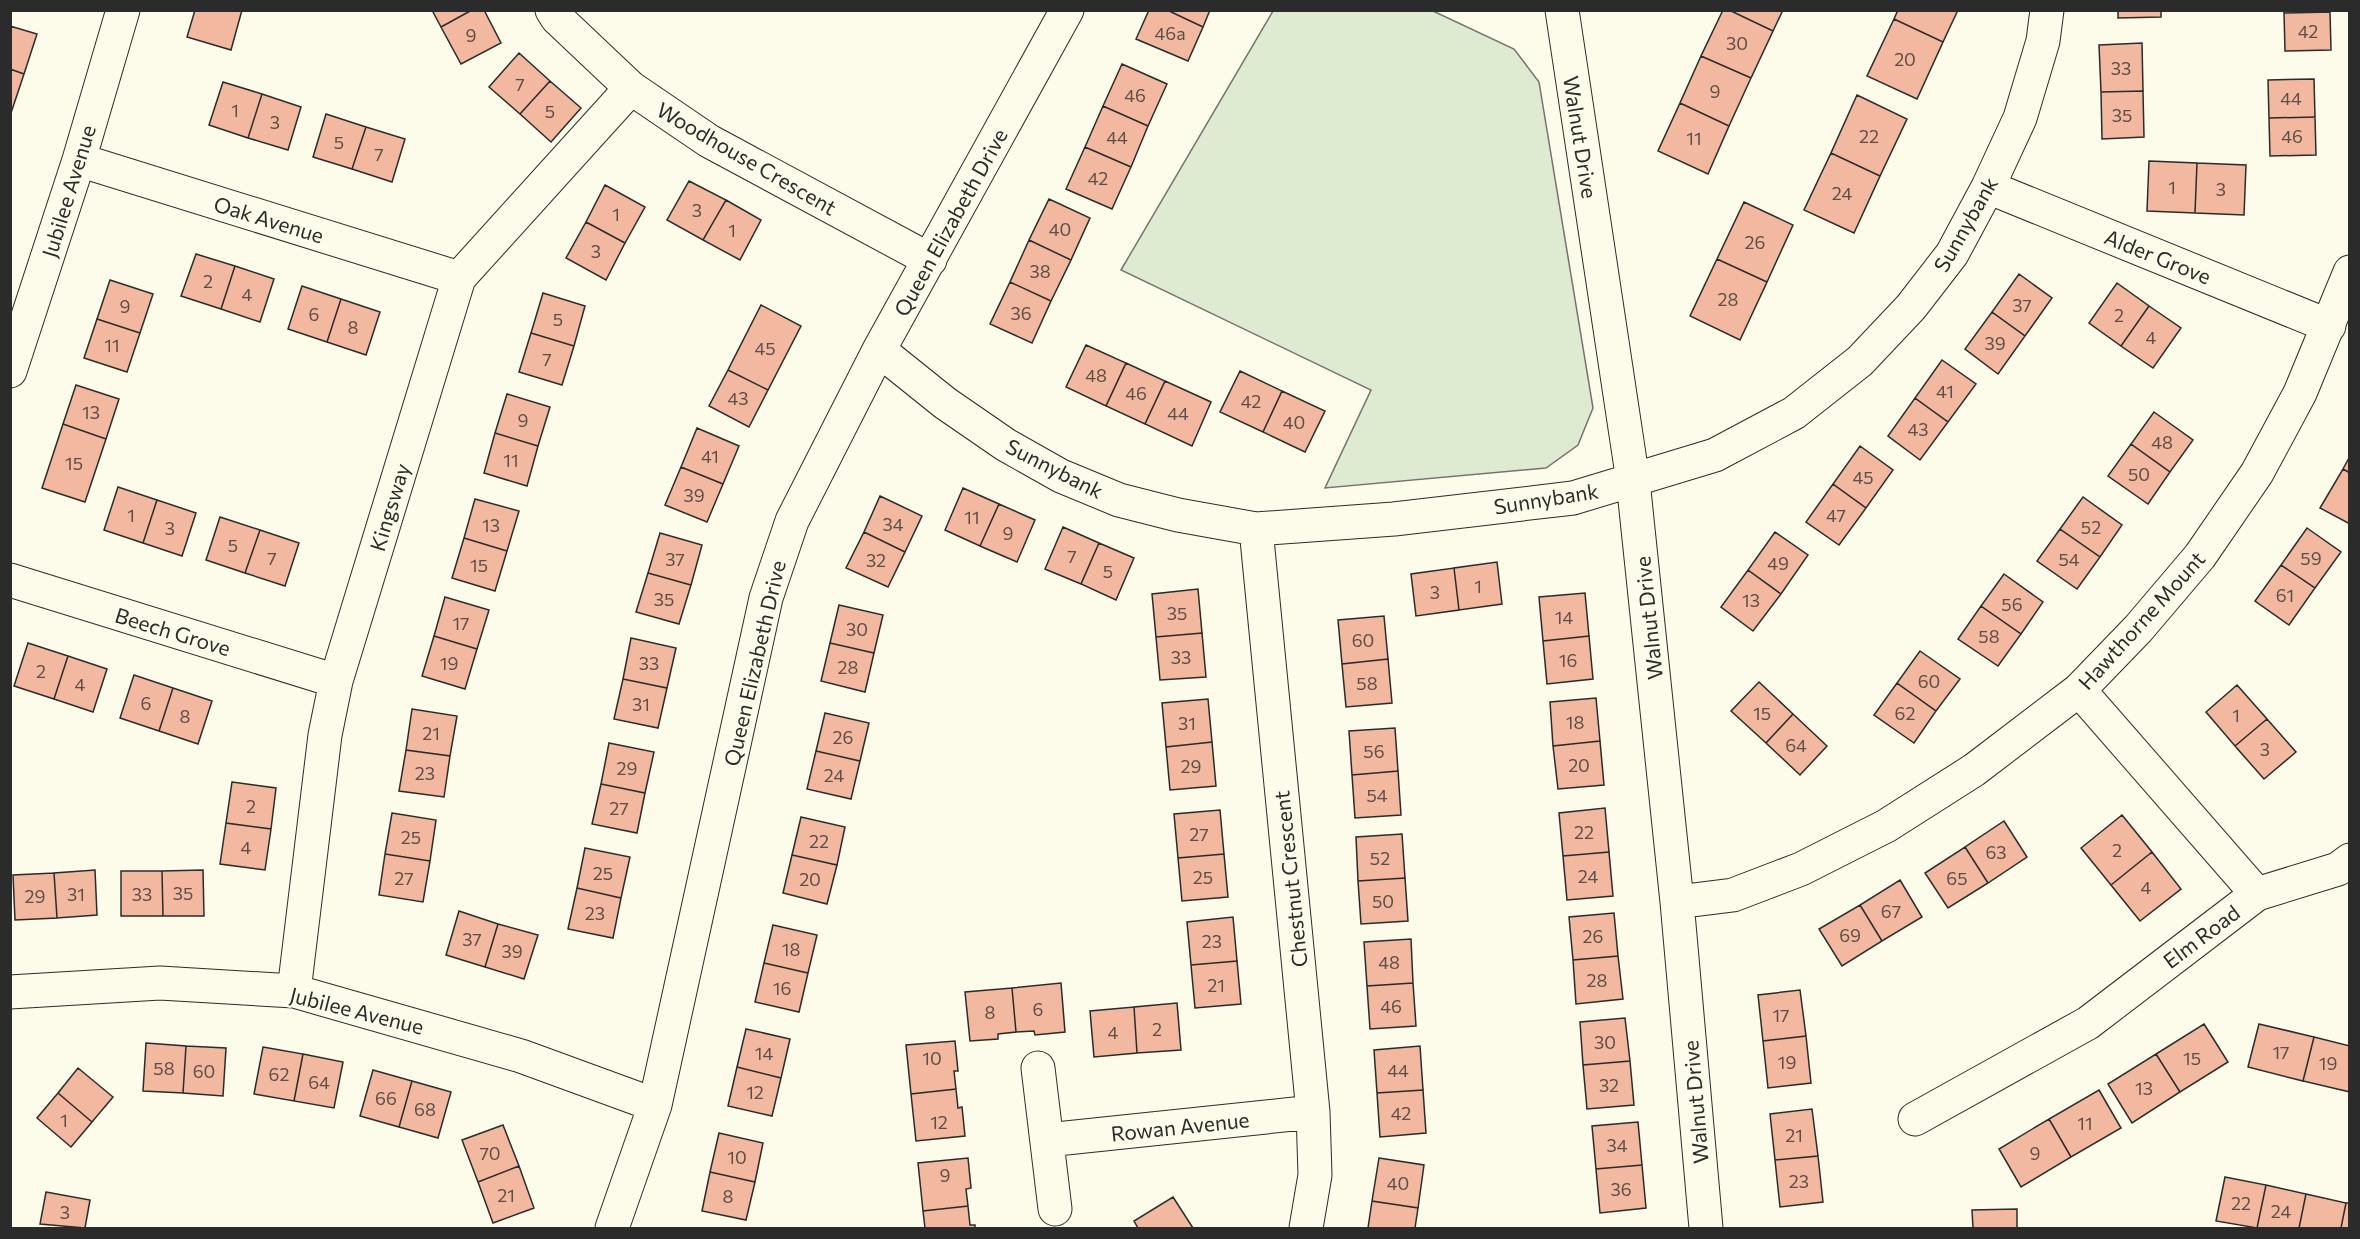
<svg xmlns="http://www.w3.org/2000/svg" width="2360" height="1239" font-family="Commissioner,sans-serif">
<style>
.green{fill:#deebd1;stroke:#74746e;stroke-width:1.5}
.building{fill:#f2b8a0;stroke:#2b2b2b;stroke-width:1.5}
.lines{fill:none;stroke-linecap:round;stroke-linejoin:round}
.minor-casing{stroke:#2b2b2b;stroke-width:35}
.minor{stroke:#fdfbea;stroke-width:33}
.labels{text-anchor:middle;dominant-baseline:central;stroke-width:4.5;stroke-linejoin:round;paint-order:stroke}
.number-label{font-size:18px;fill:#5d4e48}
.street-label{font-size:21px;fill:#2b2b2b;stroke:#fdfbea}
</style>
<rect width="100%" height="100%" fill="#fdfbea"/>
<!-- green -->
<path class="green" d="M1273,11H1433L1514,49L1539,82L1593,408L1578,445L1546,468L1325,488L1371,390L1121,270Z"/>
<!-- building -->
<path class="building" d="M195,10H242L231,50L187,37Z
M432,10H472L441,27Z
M472,10H484L501,43L461,64L441,27Z
M1149,10H1167L1203,27L1188,61L1136,39Z
M1167,10H1210L1203,27Z
M1723,10H1729L1773,31L1751,78L1701,56Z
M1729,10H1783L1773,31Z
M1898,10H1958L1943,42L1894,19Z
M2118,10H2161V17L2118,18Z
M2284,10H2330V12L2284,13Z
M2330,12L2331,50L2285,51L2284,13Z
M1894,19L1943,42L1917,99L1867,76Z
M10,26L37,34L24,74L10,69Z
M2142,43L2143,91L2101,92L2099,45Z
M519,53L550,81L520,114L489,87Z
M1701,56L1751,78L1729,126L1680,103Z
M1122,64L1167,84L1148,126L1103,106Z
M10,69L24,74L11,113H10Z
M2314,79L2315,117L2269,118L2268,80Z
M550,81L581,108L551,142L520,114Z
M223,82L262,94L248,138L209,125Z
M2143,91L2144,137L2102,139L2101,92Z
M262,94L301,107L288,150L248,138Z
M1857,95L1907,119L1880,176L1831,153Z
M1680,103L1729,126L1708,174L1658,151Z
M1103,106L1148,126L1131,167L1085,147Z
M326,114L366,127L352,169L313,157Z
M2315,117L2316,155L2270,156L2269,118Z
M366,127L405,139L392,182L352,169Z
M1085,147L1131,167L1112,209L1066,189Z
M1831,153L1880,176L1854,233L1804,210Z
M2149,161L2197,163L2195,213L2147,211Z
M2197,163L2246,165L2244,215L2195,213Z
M689,181L726,200L703,240L667,220Z
M605,185L645,207L625,243L586,222Z
M1049,199L1090,218L1071,260L1029,240Z
M726,200L761,220L740,260L703,240Z
M1744,202L1793,225L1767,282L1717,259Z
M586,222L625,243L606,280L566,258Z
M1029,240L1071,260L1051,301L1010,282Z
M196,254L235,266L221,309L181,296Z
M1717,259L1767,282L1740,340L1690,316Z
M235,266L274,279L260,322L221,309Z
M2019,274L2052,298L2025,336L1992,312Z
M110,280L153,294L140,333L97,319Z
M1010,282L1051,301L1032,343L990,324Z
M2117,283L2149,306L2121,346L2089,323Z
M302,286L341,299L327,342L288,329Z
M543,293L585,306L574,346L531,333Z
M341,299L380,312L366,355L327,342Z
M761,305L801,326L768,390L728,370Z
M2149,306L2181,328L2153,368L2121,346Z
M1992,312L2025,336L1998,374L1965,349Z
M97,319L140,333L127,372L84,358Z
M531,333L574,346L562,385L519,372Z
M1086,345L1126,363L1106,406L1066,387Z
M1942,360L1976,384L1948,422L1915,398Z
M1126,363L1165,381L1145,424L1106,406Z
M728,370L768,390L749,427L709,406Z
M1240,371L1282,391L1263,432L1220,412Z
M1165,381L1211,402L1192,446L1145,424Z
M76,385L119,399L106,439L63,424Z
M1282,391L1325,411L1305,452L1263,432Z
M507,394L550,407L538,446L495,433Z
M1915,398L1948,422L1920,460L1888,436Z
M2154,412L2193,440L2170,472L2131,444Z
M63,424L106,439L85,502L42,488Z
M697,428L739,446L723,484L681,467Z
M495,433L538,446L527,486L484,473Z
M2131,444L2170,472L2148,504L2108,476Z
M1860,446L1893,470L1866,508L1833,484Z
M2350,456V473L2343,469Z
M681,467L723,484L707,522L665,505Z
M2343,469L2350,473V524L2320,508Z
M1833,484L1866,508L1839,545L1806,522Z
M118,487L157,500L143,543L104,530Z
M963,488L999,504L980,546L945,530Z
M880,496L922,516L905,552L864,532Z
M2083,497L2122,525L2100,557L2060,529Z
M475,499L519,511L507,551L464,538Z
M157,500L196,513L182,556L143,543Z
M999,504L1035,520L1017,562L980,546Z
M220,517L260,530L245,573L206,560Z
M1063,527L1099,543L1081,584L1045,569Z
M2307,528L2341,552L2315,588L2281,565Z
M2060,529L2100,557L2077,589L2037,561Z
M260,530L299,543L285,586L245,573Z
M864,532L905,552L888,587L846,568Z
M1775,532L1808,555L1781,594L1748,570Z
M660,533L702,545L691,585L648,573Z
M464,538L507,551L495,591L452,578Z
M1099,543L1134,558L1116,600L1081,584Z
M1497,562L1502,604L1459,610L1454,568Z
M2281,565L2315,588L2289,625L2255,601Z
M1454,568L1459,610L1416,616L1411,574Z
M1748,570L1781,594L1753,631L1721,607Z
M648,573L691,585L679,624L636,612Z
M2004,574L2043,602L2021,634L1981,606Z
M1198,589L1202,633L1156,637L1152,594Z
M1585,593L1589,636L1543,641L1539,597Z
M445,597L489,610L477,649L434,636Z
M839,605L883,615L874,653L830,643Z
M1981,606L2021,634L1998,666L1958,639Z
M1384,616L1388,659L1342,664L1338,620Z
M1202,633L1206,677L1160,680L1156,637Z
M434,636L477,649L465,689L422,676Z
M1589,636L1593,679L1547,684L1543,641Z
M631,638L676,648L667,688L623,679Z
M28,643L68,656L54,699L14,686Z
M830,643L874,653L865,692L821,681Z
M1920,651L1960,679L1936,711L1897,683Z
M68,656L107,669L93,712L54,699Z
M1388,659L1392,703L1346,707L1342,664Z
M134,675L173,688L159,731L120,718Z
M623,679L667,688L658,728L614,719Z
M1759,682L1793,714L1766,743L1731,711Z
M1897,683L1936,711L1914,743L1874,715Z
M2237,685L2267,719L2235,746L2206,712Z
M173,688L212,701L198,744L159,731Z
M1596,698L1600,741L1553,746L1550,702Z
M1208,699L1212,742L1166,747L1162,703Z
M412,709L457,716L450,756L406,750Z
M825,713L869,723L860,761L816,751Z
M1793,714L1827,746L1800,775L1766,743Z
M2267,719L2296,752L2264,779L2235,746Z
M1395,728L1398,771L1352,775L1349,731Z
M1600,741L1604,785L1558,789L1553,746Z
M1212,742L1216,786L1170,790L1166,747Z
M609,743L654,752L645,793L601,784Z
M406,750L450,756L444,797L399,791Z
M816,751L860,761L851,799L807,789Z
M1398,771L1401,815L1355,818L1352,775Z
M232,782L276,788L271,829L226,823Z
M601,784L645,793L637,833L592,824Z
M1605,808L1609,852L1563,856L1559,813Z
M1220,810L1224,854L1178,858L1174,814Z
M392,813L436,820L430,861L385,854Z
M2122,815L2152,852L2111,885L2081,848Z
M801,817L845,827L837,865L792,855Z
M2004,821L2027,857L1988,883L1965,847Z
M226,823L271,829L265,870L220,864Z
M1402,834L1405,878L1358,881L1356,837Z
M1965,847L1988,883L1948,908L1925,873Z
M585,848L630,857L621,898L577,888Z
M1609,852L1613,896L1567,900L1563,856Z
M2152,852L2181,889L2140,921L2111,885Z
M385,854L430,861L423,902L379,895Z
M1224,854L1228,897L1182,901L1178,858Z
M792,855L837,865L827,904L783,893Z
M95,870L97,915L57,918L54,873Z
M203,870L204,916H163L162,871Z
M121,871H162L163,916H121Z
M54,873L57,918L15,920L13,875Z
M1405,878L1408,921L1361,924L1358,881Z
M1900,880L1922,917L1882,941L1860,905Z
M577,888L621,898L613,938L568,929Z
M1860,905L1882,941L1842,966L1819,929Z
M459,911L498,924L485,967L446,955Z
M1614,913L1618,956L1573,960L1569,917Z
M1233,917L1237,961L1191,965L1187,922Z
M498,924L538,935L524,979L485,967Z
M773,925L817,935L808,973L764,963Z
M1411,939L1413,983L1367,986L1364,942Z
M1618,956L1623,999L1576,1004L1573,960Z
M1237,961L1241,1004L1195,1008L1191,965Z
M764,963L808,973L799,1012L755,1002Z
M1061,983L1065,1032L1035,1035L1034,1031L1016,1032L1012,988Z
M1413,983L1416,1026L1370,1029L1367,986Z
M1012,988L1016,1032L998,1034V1039L970,1041L965,992Z
M1800,990L1806,1036L1763,1041L1758,995Z
M1177,1003L1181,1050L1137,1053L1134,1007Z
M1134,1007L1137,1053L1094,1057L1090,1011Z
M1625,1018L1630,1061L1583,1065L1580,1022Z
M2204,1024L2228,1062L2180,1092L2156,1054Z
M2259,1024L2314,1037L2303,1081L2248,1067Z
M746,1029L790,1039L781,1078L737,1067Z
M1806,1036L1811,1083L1768,1088L1763,1041Z
M2314,1037L2350,1046V1092L2303,1081Z
M955,1041L958,1071H954L956,1089L911,1094L906,1045Z
M146,1043L186,1046L183,1093L143,1091Z
M186,1046L226,1048L223,1096L183,1093Z
M1420,1046L1423,1090L1377,1093L1374,1050Z
M263,1047L303,1054L294,1101L254,1094Z
M303,1054L343,1062L334,1108L294,1101Z
M2156,1054L2180,1092L2132,1123L2108,1084Z
M1630,1061L1634,1105L1587,1109L1583,1065Z
M737,1067L781,1078L772,1116L728,1106Z
M78,1068L113,1097L92,1122L58,1093Z
M373,1070L412,1081L399,1127L360,1116Z
M412,1081L451,1092L438,1138L399,1127Z
M956,1089L958,1108L962,1107L965,1136L916,1141L911,1094Z
M1423,1090L1426,1133L1380,1137L1377,1093Z
M2099,1090L2121,1128L2071,1157L2049,1119Z
M58,1093L92,1122L71,1147L37,1118Z
M1812,1109L1818,1156L1775,1160L1770,1114Z
M2049,1119L2071,1157L2021,1187L1999,1149Z
M1638,1122L1642,1165L1596,1169L1592,1126Z
M503,1125L519,1166L478,1182L462,1140Z
M719,1133L763,1143L755,1182L710,1172Z
M1818,1156L1823,1202L1780,1207L1775,1160Z
M968,1158L971,1188L966,1189L968,1206L923,1211L918,1163Z
M1379,1158L1424,1165L1418,1208L1372,1201Z
M1642,1165L1646,1208L1600,1213L1596,1169Z
M519,1166L534,1208L493,1223L478,1182Z
M710,1172L755,1182L746,1220L702,1211Z
M2225,1177L2266,1185L2257,1228L2216,1221Z
M2266,1185L2306,1194L2299,1228H2257Z
M46,1192L90,1200L85,1228L40,1224Z
M2306,1194L2346,1203L2341,1228H2299Z
M1173,1197L1193,1228H1138L1134,1221Z
M1372,1201L1418,1208L1415,1228H1368Z
M2346,1203H2350V1228H2341Z
M968,1206L970,1225H975V1228H925L923,1211Z
M2017,1209V1228H1973L1972,1210Z"/>
<g class="lines">
<!-- minor casing -->
<g class="minor-casing">
<path id="minor" d="M552,10L557,18L631,88L709,141L930,260
M1562,10L1633,481L1677,902L1706,1228
M79,160L459,278
M1988,187L2329,326
M879,350L945,403L1006,445L1061,476L1119,500L1178,515L1256,529L1394,519L1573,498L1715,455L1794,413L1860,361L1911,307L1952,254L1988,187L2020,118L2043,41L2047,10
M10,371L79,160L123,10
M1256,529L1313,1112L1315,1175L1306,1228
M10,580L336,681
M2257,894L2338,869L2350,860
M1677,902L1733,895L1801,869L1886,826L1974,770L2079,690L2138,629L2200,556L2257,473L2300,393L2350,272
M294,991L325,735L336,681L459,278L631,88
M10,992L160,983L294,991L521,1056L655,1105
M1038,1068L1055,1209
M1915,1119L2088,1023L2257,894L2079,690
M1047,1140L1313,1112
M612,1228L655,1105L766,598L792,521L879,350L1067,10"/>
</g>
<!-- minor -->
<use href="#minor" class="minor"/>
</g>
<g class="labels">
<!-- number labels -->
<g class="number-label">
<text x="2308" y="31">42</text>
<text x="1170" y="33">46a</text>
<text x="471" y="35">9</text>
<text x="1737" y="43">30</text>
<text x="1905" y="59">20</text>
<text x="2121" y="68">33</text>
<text x="520" y="84">7</text>
<text x="1715" y="91">9</text>
<text x="1135" y="95">46</text>
<text x="2291" y="98">44</text>
<text x="235" y="110">1</text>
<text x="550" y="111">5</text>
<text x="2122" y="115">35</text>
<text x="275" y="122">3</text>
<text x="1869" y="136">22</text>
<text x="2292" y="136">46</text>
<text x="1117" y="137">44</text>
<text x="1694" y="138">11</text>
<text x="339" y="142">5</text>
<text x="379" y="154">7</text>
<text x="1098" y="178">42</text>
<text x="2172" y="187">1</text>
<text x="2221" y="189">3</text>
<text x="1842" y="193">24</text>
<text x="697" y="210">3</text>
<text x="616" y="214">1</text>
<text x="1060" y="229">40</text>
<text x="732" y="230">1</text>
<text x="1755" y="242">26</text>
<text x="596" y="251">3</text>
<text x="1040" y="271">38</text>
<text x="208" y="281">2</text>
<text x="247" y="294">4</text>
<text x="1728" y="299">28</text>
<text x="2022" y="305">37</text>
<text x="125" y="306">9</text>
<text x="1021" y="313">36</text>
<text x="314" y="314">6</text>
<text x="2119" y="315">2</text>
<text x="558" y="319">5</text>
<text x="353" y="327">8</text>
<text x="2151" y="337">4</text>
<text x="1995" y="343">39</text>
<text x="112" y="345">11</text>
<text x="765" y="348">45</text>
<text x="547" y="359">7</text>
<text x="1096" y="375">48</text>
<text x="1945" y="391">41</text>
<text x="1136" y="393">46</text>
<text x="738" y="398">43</text>
<text x="1251" y="401">42</text>
<text x="91" y="412">13</text>
<text x="1178" y="413">44</text>
<text x="523" y="420">9</text>
<text x="1294" y="422">40</text>
<text x="1918" y="429">43</text>
<text x="2162" y="442">48</text>
<text x="710" y="456">41</text>
<text x="511" y="460">11</text>
<text x="74" y="463">15</text>
<text x="2139" y="474">50</text>
<text x="1863" y="477">45</text>
<text x="694" y="495">39</text>
<text x="131" y="515">1</text>
<text x="1836" y="515">47</text>
<text x="972" y="517">11</text>
<text x="893" y="524">34</text>
<text x="491" y="525">13</text>
<text x="2091" y="527">52</text>
<text x="170" y="528">3</text>
<text x="1008" y="533">9</text>
<text x="233" y="545">5</text>
<text x="1072" y="556">7</text>
<text x="272" y="558">7</text>
<text x="2311" y="558">59</text>
<text x="675" y="559">37</text>
<text x="2069" y="559">54</text>
<text x="876" y="560">32</text>
<text x="1778" y="563">49</text>
<text x="479" y="565">15</text>
<text x="1108" y="571">5</text>
<text x="1478" y="586">1</text>
<text x="1435" y="592">3</text>
<text x="2285" y="595">61</text>
<text x="664" y="599">35</text>
<text x="1751" y="600">13</text>
<text x="2012" y="604">56</text>
<text x="1177" y="613">35</text>
<text x="1564" y="617">14</text>
<text x="461" y="623">17</text>
<text x="857" y="629">30</text>
<text x="1989" y="636">58</text>
<text x="1363" y="640">60</text>
<text x="1181" y="657">33</text>
<text x="1568" y="660">16</text>
<text x="449" y="663">19</text>
<text x="649" y="663">33</text>
<text x="848" y="667">28</text>
<text x="41" y="671">2</text>
<text x="1929" y="681">60</text>
<text x="1367" y="683">58</text>
<text x="80" y="684">4</text>
<text x="146" y="703">6</text>
<text x="641" y="704">31</text>
<text x="1762" y="713">15</text>
<text x="1905" y="713">62</text>
<text x="2236" y="715">1</text>
<text x="185" y="716">8</text>
<text x="1575" y="722">18</text>
<text x="1187" y="723">31</text>
<text x="431" y="733">21</text>
<text x="843" y="737">26</text>
<text x="1796" y="745">64</text>
<text x="2265" y="749">3</text>
<text x="1374" y="751">56</text>
<text x="1579" y="765">20</text>
<text x="1191" y="766">29</text>
<text x="627" y="768">29</text>
<text x="425" y="773">23</text>
<text x="834" y="775">24</text>
<text x="1377" y="795">54</text>
<text x="251" y="806">2</text>
<text x="619" y="808">27</text>
<text x="1584" y="832">22</text>
<text x="1199" y="834">27</text>
<text x="411" y="837">25</text>
<text x="819" y="841">22</text>
<text x="246" y="847">4</text>
<text x="2117" y="850">2</text>
<text x="1996" y="852">63</text>
<text x="1380" y="858">52</text>
<text x="603" y="873">25</text>
<text x="1588" y="876">24</text>
<text x="1203" y="877">25</text>
<text x="404" y="878">27</text>
<text x="1957" y="878">65</text>
<text x="810" y="879">20</text>
<text x="2146" y="887">4</text>
<text x="183" y="893">35</text>
<text x="76" y="894">31</text>
<text x="142" y="894">33</text>
<text x="35" y="896">29</text>
<text x="1383" y="901">50</text>
<text x="1891" y="911">67</text>
<text x="595" y="913">23</text>
<text x="1850" y="935">69</text>
<text x="1593" y="936">26</text>
<text x="472" y="939">37</text>
<text x="1212" y="941">23</text>
<text x="791" y="949">18</text>
<text x="512" y="951">39</text>
<text x="1389" y="962">48</text>
<text x="1597" y="980">28</text>
<text x="1216" y="985">21</text>
<text x="782" y="988">16</text>
<text x="1391" y="1006">46</text>
<text x="1038" y="1009">6</text>
<text x="990" y="1012">8</text>
<text x="1781" y="1015">17</text>
<text x="1157" y="1029">2</text>
<text x="1113" y="1032">4</text>
<text x="1605" y="1042">30</text>
<text x="2281" y="1052">17</text>
<text x="764" y="1053">14</text>
<text x="932" y="1058">10</text>
<text x="2192" y="1058">15</text>
<text x="1787" y="1062">19</text>
<text x="2328" y="1063">19</text>
<text x="164" y="1068">58</text>
<text x="1398" y="1070">44</text>
<text x="204" y="1071">60</text>
<text x="279" y="1074">62</text>
<text x="319" y="1082">64</text>
<text x="1609" y="1085">32</text>
<text x="2144" y="1088">13</text>
<text x="755" y="1092">12</text>
<text x="386" y="1098">66</text>
<text x="425" y="1109">68</text>
<text x="1401" y="1113">42</text>
<text x="64" y="1120">1</text>
<text x="939" y="1122">12</text>
<text x="2085" y="1123">11</text>
<text x="1794" y="1135">21</text>
<text x="1617" y="1145">34</text>
<text x="490" y="1153">70</text>
<text x="2035" y="1153">9</text>
<text x="737" y="1157">10</text>
<text x="945" y="1175">9</text>
<text x="1799" y="1181">23</text>
<text x="1398" y="1183">40</text>
<text x="1621" y="1189">36</text>
<text x="506" y="1195">21</text>
<text x="728" y="1196">8</text>
<text x="2241" y="1203">22</text>
<text x="2281" y="1211">24</text>
<text x="65" y="1212">3</text>
</g>
<!-- street labels -->
<g class="street-label">
<text transform="translate(1581 137) rotate(81)">Walnut Drive</text>
<text transform="translate(747 158) rotate(30)">Woodhouse Crescent</text>
<text transform="translate(68 191) rotate(-73)">Jubilee Avenue</text>
<text transform="translate(269 219) rotate(17)">Oak Avenue</text>
<text transform="translate(950 222) rotate(-61)">Queen Elizabeth Drive</text>
<text transform="translate(1965 224) rotate(-60)">Sunnybank</text>
<text transform="translate(2158 256) rotate(22)">Alder Grove</text>
<text transform="translate(1055 468) rotate(27)">Sunnybank</text>
<text transform="translate(1546 498) rotate(-9)">Sunnybank</text>
<text transform="translate(389 507) rotate(-73)">Kingsway</text>
<text transform="translate(1648 618) rotate(-96)">Walnut Drive</text>
<text transform="translate(2141 620) rotate(-48)">Hawthorne Mount</text>
<text transform="translate(173 631) rotate(17)">Beech Grove</text>
<text transform="translate(754 663) rotate(-77)">Queen Elizabeth Drive</text>
<text transform="translate(1290 879) rotate(-96)">Chestnut Crescent</text>
<text transform="translate(2201 936) rotate(-37)">Elm Road</text>
<text transform="translate(357 1010) rotate(14)">Jubilee Avenue</text>
<text transform="translate(1695 1102) rotate(-95)">Walnut Drive</text>
<text transform="translate(1180 1126) rotate(-6)">Rowan Avenue</text>
</g>
</g>
<!-- border -->
<rect width="2360" height="1239" fill="none" stroke="#2b2b2b" stroke-width="24"/>
</svg>
